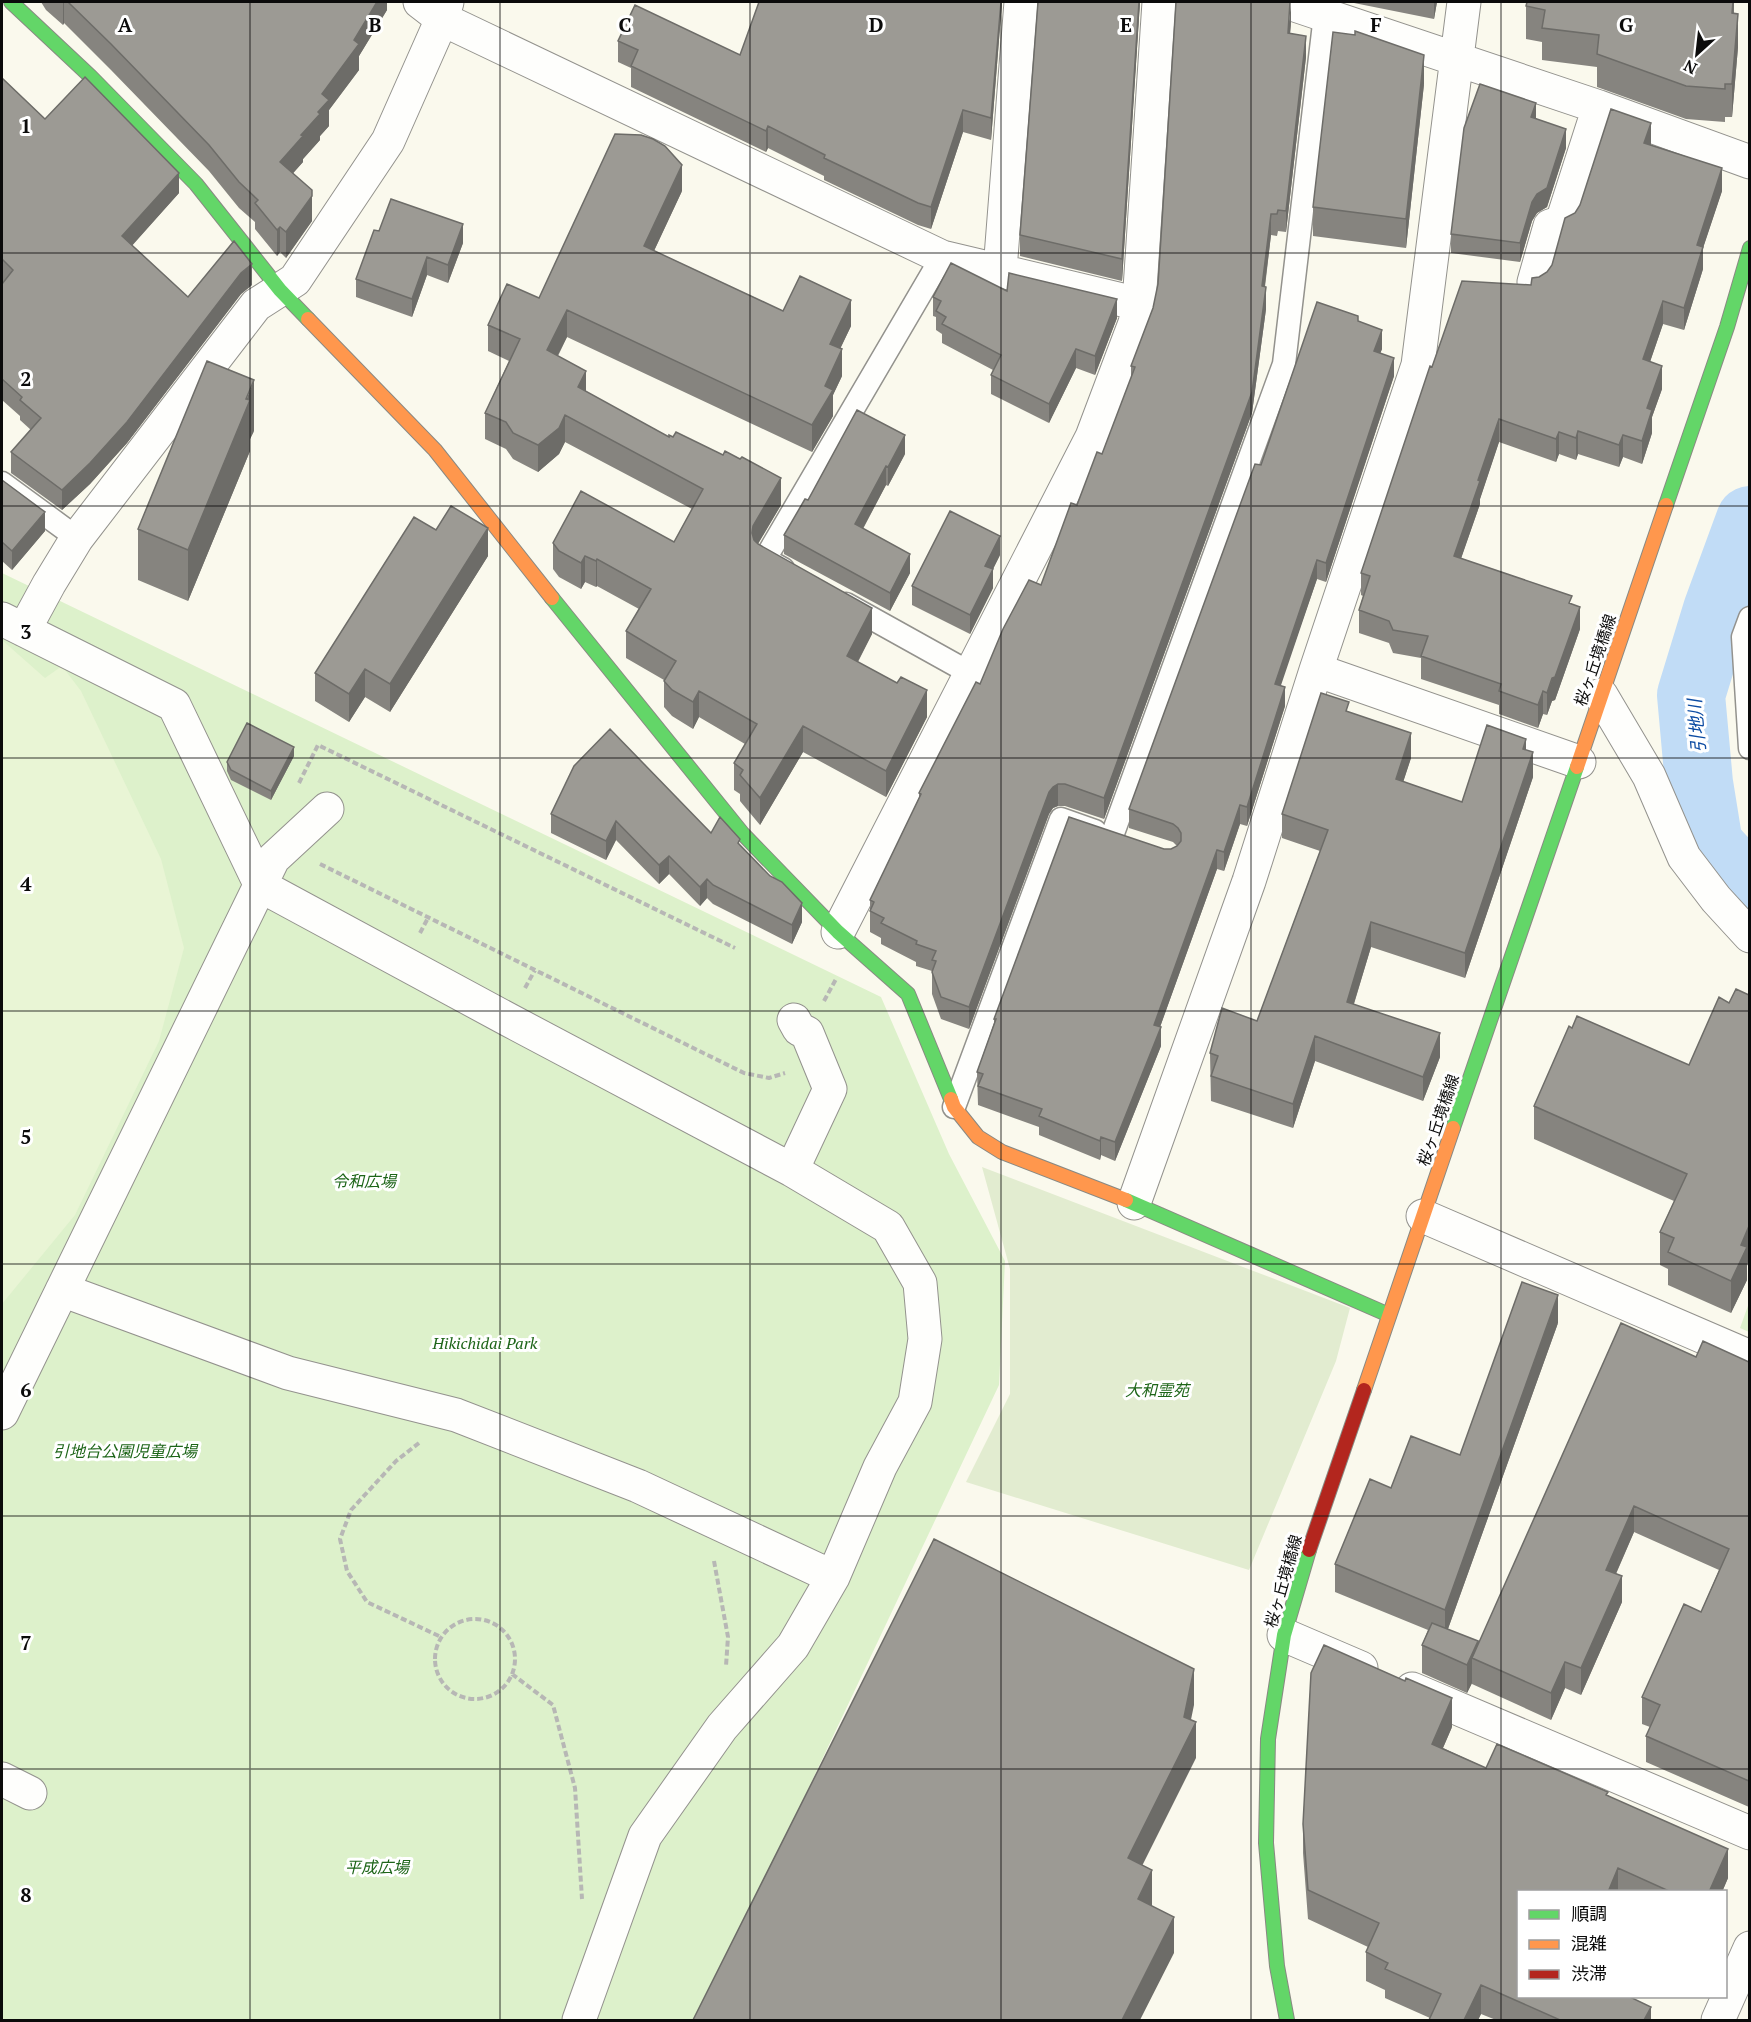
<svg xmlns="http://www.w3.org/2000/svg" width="1751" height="2022" font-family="'PT Serif','Noto Sans JP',serif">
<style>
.green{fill:#ddf1cb}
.cemetery{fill:#e2ecd0}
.pitch{fill:#e9f5d5}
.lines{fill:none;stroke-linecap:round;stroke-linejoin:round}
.river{stroke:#c1dcf6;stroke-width:68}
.lane-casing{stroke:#93928d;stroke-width:25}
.street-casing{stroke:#93928d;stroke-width:35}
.fast-casing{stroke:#898983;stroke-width:16}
.slow-casing{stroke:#898983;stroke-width:16}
.jam-casing{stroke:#898983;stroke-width:16}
.path{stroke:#b7b7b5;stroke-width:4;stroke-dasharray:6 3;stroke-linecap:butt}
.lane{stroke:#fefefc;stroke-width:22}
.street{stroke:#fefefc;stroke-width:33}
.fast{stroke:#63d668;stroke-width:14}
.slow{stroke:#ff974d;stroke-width:14}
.jam{stroke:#b3261e;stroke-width:14}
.wall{fill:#86847f}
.shaded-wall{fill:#6d6c68}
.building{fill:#9c9a94;stroke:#6d6c68;stroke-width:1.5}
.grid{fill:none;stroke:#0b0b0b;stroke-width:1.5;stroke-opacity:0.55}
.labels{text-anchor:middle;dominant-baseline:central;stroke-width:6;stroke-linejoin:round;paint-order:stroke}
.street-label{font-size:16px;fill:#0b0b0b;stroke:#fff}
.park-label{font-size:16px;font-style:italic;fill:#1d6518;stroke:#fff}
.water-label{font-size:18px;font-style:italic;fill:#0d4ca3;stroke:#fff}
.grid-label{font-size:20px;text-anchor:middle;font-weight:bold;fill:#0b0b0b;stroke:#fff;stroke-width:6;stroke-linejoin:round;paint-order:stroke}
</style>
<rect width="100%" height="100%" fill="#faf9ed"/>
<!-- green -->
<path class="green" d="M2,573L881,997L949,1154L1005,1261L999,1385L699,2020H2Z
M1749,1303V1332L1740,1328Z"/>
<!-- cemetery -->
<path class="cemetery" d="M982,1167L1350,1308L1336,1361L1249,1570L966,1482L1010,1394V1269Z"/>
<!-- pitch -->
<path class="pitch" d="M2,640L45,678L62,666L81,691L161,859L184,948L159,1041L75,1215L2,1304Z"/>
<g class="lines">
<!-- river -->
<path class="river" d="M1750,520L1717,610L1691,695L1699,783L1709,845L1750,890"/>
<!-- lane casing -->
<g class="lane-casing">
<path id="lane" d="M2,483L77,538
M783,569L765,559L942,257
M846,604L970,673
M1750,618L1743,637L1750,748
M1112,836L1284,364L1325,15L1330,4
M954,1107L1061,819L1095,831"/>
</g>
<!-- street casing -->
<g class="street-casing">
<path id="street" d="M420,2L442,19L942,257L1139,304
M1286,2L1599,107L1750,162
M1000,270L1021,2
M1534,282L1550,226L1562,222L1599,107
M2,619L174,705L261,886L509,1020L792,1170L888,1227L920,1283L925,1339L915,1402L880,1467L833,1577L793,1646L722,1727L645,1836L579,2020
M24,630L49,584L77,538L256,305L295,280L388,141L442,19L447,2
M1316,670L1579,762
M1601,695L1649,776L1684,857L1716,899L1750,936
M838,932L1092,437L1135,323L1139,304L1159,2
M792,1170L830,1089L807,1033L799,1029L794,1020
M1134,1203L1249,881L1316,670L1418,365L1464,2
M1423,1216L1750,1357
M62,1290L288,1373L456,1415L638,1486L833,1577
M2,1413L273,859L327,809
M1284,1635L1361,1668
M1412,1689L1750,1833
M2,1779L30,1793
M1718,2020L1750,1948"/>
</g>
<!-- fast casing -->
<g class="fast-casing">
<path id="fast" d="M11,2L90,76L196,184L280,290L308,319
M1666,505L1727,327L1750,248
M552,598L742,833L838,932L908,994L951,1099
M1453,1128L1577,767
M1126,1200L1389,1315
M1287,2020L1277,1966L1266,1843L1268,1739L1284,1635L1309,1550"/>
</g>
<!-- slow casing -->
<g class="slow-casing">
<path id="slow" d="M308,319L435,450L552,598
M1577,767L1666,505
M951,1099L954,1107L978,1137L1002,1152L1126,1200
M1364,1390L1453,1128"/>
</g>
<!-- jam casing -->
<g class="jam-casing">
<path id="jam" d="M1309,1550L1364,1390"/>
</g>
<!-- path -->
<path class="path" d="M299,783L318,745L735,948
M320,864L744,1073L769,1078L785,1073
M420,933L428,918
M525,988L535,970
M824,1001L836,979
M419,1443L396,1461L351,1510L340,1539L347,1571L367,1602L441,1637
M714,1561L728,1637L726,1666
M435 1659a40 40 0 1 1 80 0a40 40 0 1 1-80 0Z
M512,1674L553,1705L575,1788L582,1899"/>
<!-- lane -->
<use href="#lane" class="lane"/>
<!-- street -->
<use href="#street" class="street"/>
<!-- fast -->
<use href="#fast" class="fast"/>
<!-- slow -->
<use href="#slow" class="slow"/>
<!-- jam -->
<use href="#jam" class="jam"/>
</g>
<!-- wall -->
<path class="wall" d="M41,2H387V10L359,56V70L329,110V126L320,136V140L303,159V162L293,173L312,221L286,258L280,252L277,256L255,229V222L239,208L209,171L111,70L64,23L63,25L46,10Z
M759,2H1002L991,140L963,132L931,229L918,225L824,180V176L768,148L766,152L631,87V68L618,62V41L740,55Z
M1038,2H1140L1122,281L1020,256V235Z
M1349,2H1437L1434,19Z
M1734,2V14L1738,47L1732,117H1725V122L1686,119L1597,87V67L1542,60V42L1526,39V6Z
M1291,23L1290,34L1306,57L1286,232L1278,231L1277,236L1271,235L1265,287L1266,309L1252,413L1104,819L1065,806H1058L1053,808L1049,814L969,1029L941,1019L932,994V971L916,966V962L881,944V938L870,932V900L919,798V793L980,684L1041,585L1077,505L1102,454L1131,379V366L1153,308L1158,284Z
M2,78L45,119L179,193L132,245L188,297L252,285L241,294L127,443L90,484L62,510L11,473V452L31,430L20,420V416L2,400V284L3,282L2,280Z
M1424,84L1406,248L1313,236V207Z
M1536,118L1566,148L1547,207L1537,213L1532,221L1520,262L1451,253V234Z
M1651,145L1722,191L1703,248V269L1684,330L1663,324L1650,362L1662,389L1652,417V433L1642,464L1623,457L1619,467L1578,454L1576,460L1559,454L1556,462L1499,442L1480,499V504L1461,558L1572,604L1580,629L1555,700L1552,701L1547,715L1543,714L1538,728L1499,714V705L1421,679V658L1393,653L1389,643L1359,633V610L1363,596L1361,595V573L1432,367L1531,285L1539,277L1547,272L1552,265L1575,213Z
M682,191L654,251L783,311L851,326L840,349L842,376L833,395V416L812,452L567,337L558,356L586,392L781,505L758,544L872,634L858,662L927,717L886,797L803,752L760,825L740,801V794L734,790V763L745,744L699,717L693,729L672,716L664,707V680L626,658V631L639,609L597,586L596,587L585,582L581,589L559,577L553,569V543L674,542L692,509L565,442L559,454L538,472L513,459L506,449L485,439V413L509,361L488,351V325L539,298Z
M379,231L463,243L448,283L427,275L412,317L356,297V279Z
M1007,291L1117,318L1095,375L1076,368L1049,423L991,394V375L993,370L942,343V334L936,330V317L933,316V297Z
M1358,321L1382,349L1380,353L1394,376L1326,582L1317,579L1280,685L1285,706L1247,826L1240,824L1224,871L1217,869L1160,1027L1161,1046L1115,1161L1101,1155L1100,1160L1039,1135V1127L978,1105L977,1072L994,1023V1019L1164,849H1171L1177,846L1173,842L1129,828V809L1261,465Z
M254,431L250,439V451L188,601L138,580V529Z
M905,454L888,486L886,485L863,529L910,573L890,611L784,554V535L808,500Z
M2,480L45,531L12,570L2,561Z
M436,530L488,556L390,712L365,697L349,722L315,701V673Z
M1000,555L993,569V588L970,634L912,605V586Z
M1349,712L1411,758L1403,782L1462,802L1526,750L1533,777L1465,978L1371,947L1354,1004L1440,1057L1423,1101L1315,1061L1293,1128L1211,1101L1210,1053L1257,1021L1320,851L1282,838V814Z
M294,756L271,800L231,780L227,771V762Z
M551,814L711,833L740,846L802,922L792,944L713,904L707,898L700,906L669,874L659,884L616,840L606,860L551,833Z
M1689,1065L1747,1266V1280L1731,1313L1668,1285V1269L1660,1265V1232L1674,1201L1534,1139V1106Z
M1558,1323L1448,1629L1478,1644L1696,1357L1749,1362V1807L1646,1762V1736L1650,1727L1642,1724V1697L1701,1612L1719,1570L1634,1532L1616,1574L1622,1602L1581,1695L1565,1688L1551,1720L1472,1684V1683L1467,1693L1422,1673V1645L1428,1630L1335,1592V1564L1391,1488L1460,1455Z
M1452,1727L1443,1748L1486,1768L1608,1795L1728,1878L1722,1892H1518V1996L1651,2020H1496L1481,2014L1478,2020H1429L1430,2018L1385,1998V1990L1366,1981V1952L1368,1947L1308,1919L1303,1853V1824Z"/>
<!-- shaded-wall -->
<path class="shaded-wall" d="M63,2H64V23L63,25Z
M377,2H387V10L359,56V70L329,110V126L320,136V140L303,159V162L280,188V162Z
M1001,2H1002L991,140V118Z
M1139,2H1140L1122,281V259Z
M1291,2V23L1288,55V33Z
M1434,2H1437L1434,19Z
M1733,2H1734L1732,46Z
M1738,14V47L1732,117V84Z
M1306,36V57L1286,232V211Z
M1424,55V84L1406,248V219Z
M1536,103V122L1531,117Z
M963,110V132L931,229V207Z
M1651,123V146L1644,143Z
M768,126V148L766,152V131Z
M1566,129V148L1547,207L1537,213L1532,221L1520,262V243L1532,202Z
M682,165V191L644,272V246Z
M1722,168V191L1703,248V269L1684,330V308L1697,245Z
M179,173V193L122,257V236Z
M312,196V221L286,258V232Z
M1271,214V235L1262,308V286Z
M463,224V243L448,283V265Z
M280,227V252L277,256V230Z
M427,257V275L412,317V299Z
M252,264V285L241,294L127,443L90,484L62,510V490L241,273Z
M1266,287V309L1252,413L1104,819V798Z
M1117,299V318L1095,375V356Z
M851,300V326L830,370V344Z
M1663,301V324L1643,382V359Z
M567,310V337L547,376V350Z
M1382,330V349L1374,370V351Z
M842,349V376L833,395V416L812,452V425L825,386Z
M1076,349V368L1049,423V404Z
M1394,358V376L1326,582V563Z
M1662,366V389L1652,417V433L1642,464V441L1647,408Z
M586,371V397L578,387Z
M254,380V431L250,439V451L188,601V550Z
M565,415V442L559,454L538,472V445Z
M1499,419V442L1480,499V504L1454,579V556L1478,480Z
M1578,431V454L1576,460V438Z
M1559,432V454L1556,462V439Z
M905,435V454L888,486V467Z
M1623,435V457L1619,467V445Z
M886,466V485L855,543V524Z
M781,478V505L753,552L752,533L753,526Z
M45,512V531L12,570V551Z
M488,528V556L390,712V684Z
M1000,536V555L985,585V566Z
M910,554V573L890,611V593Z
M585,556V582L581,589V563Z
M597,559V586L596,587V561Z
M1317,560V579L1275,703V684Z
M993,569V588L970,634V615Z
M1580,607V629L1555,700L1552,701L1547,715V693Z
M872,608V634L847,682V656Z
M365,669V697L349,722V694Z
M1285,687V706L1247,826V807Z
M927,690V717L886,797V771Z
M699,691V717L693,729V702Z
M1543,691V714L1538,728V705Z
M803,726V752L760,825V798Z
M1411,733V758L1396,804V779Z
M1526,739V763L1523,749Z
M294,747V756L271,800V791Z
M1533,752V777L1465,978V953Z
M1058,784V806L1053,808L1049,814L969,1029V1007L1049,792L1053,787Z
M1240,805V824L1224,871V852Z
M616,821V840L606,860V841Z
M1217,850V869L1155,1041L1161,1027V1046L1115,1161V1142L1154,1025Z
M669,856V874L659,884V865Z
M707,879V898L700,906V887Z
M802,903V922L792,944V925Z
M1371,922V947L1347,1026V1002Z
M1440,1033V1057L1423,1101V1077Z
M1315,1036V1061L1293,1128V1104Z
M1101,1137V1155L1100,1160V1141Z
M1749,1226V1259L1747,1266V1280L1731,1313V1281L1741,1245Z
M1558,1295V1323L1445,1637V1610Z
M1634,1506V1532L1606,1596V1570Z
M1622,1576V1602L1581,1695V1668Z
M1478,1641V1661L1472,1658V1683L1467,1693V1665Z
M1565,1662V1688L1551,1720V1693Z
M1194,1669V1705L1187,1739L1196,1722V1758L1128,1894V1858L1184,1717Z
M1452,1698V1727L1432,1773V1744Z
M1728,1849V1878L1722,1892H1709Z
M1618,1868V1892H1608Z
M1152,1870V1907L1138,1899Z
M1174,1917V1953L1140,2020H1122Z
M1481,1985V2014L1478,2020H1464Z
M1651,2007V2020H1644Z"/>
<!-- building -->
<path class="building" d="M68,2H377L354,40L359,44L322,94L329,100L318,112L320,114L301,135L303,136L280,162L312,190V196L286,232L280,227L277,230L255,203L258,200L239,182L209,145L111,44Z
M759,2H1001L991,118L963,110L931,207L918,203L824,158L825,155L768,126L766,131L631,66L638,50L618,41L635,5L740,55Z
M1038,2H1139L1122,259L1020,235Z
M1176,2H1290L1288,33L1306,36L1286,211L1278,210L1277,214H1271L1262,286L1266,287L1252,392L1104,798L1065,784H1058L1053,787L1049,792L969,1007L941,997L932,972L936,961L932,960L936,951L916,944L917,941L881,923L884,918L870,911L874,902L870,900L921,794L919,793L976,682L980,684L1003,629L1029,580L1041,585L1071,503L1077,505L1097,452L1102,454L1135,367L1131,366L1153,308L1158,284Z
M1527,2H1733L1732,13L1738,14L1732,84H1725V89L1686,86L1597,54L1599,35L1542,28L1545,10L1526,6Z
M1355,31L1424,55L1406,219L1313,207L1333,32L1355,35Z
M85,77L179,173L122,236L188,297L234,241L252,264L241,273L127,422L90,463L62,490L11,452L41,418L20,400L22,397L2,379V284L13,270L2,259V78L45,119Z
M1480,84L1536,103L1531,117L1566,129L1547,188L1537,194L1532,202L1520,243L1451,234L1464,128Z
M1611,109L1651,123L1644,143L1722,168L1697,245L1703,247L1684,308L1663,301L1643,359L1662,366L1647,408L1652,410L1642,441L1623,435L1619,445L1578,431L1576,438L1559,432L1556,439L1499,419L1478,480L1480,481L1454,556L1572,596L1569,603L1580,607L1555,677L1552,678L1547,693L1543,691L1538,705L1499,691L1501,684L1421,656L1428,636L1393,630L1389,621L1359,610L1370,576L1361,573L1430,366L1432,367L1462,281L1531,285L1532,278L1539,277L1547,272L1552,265L1565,218L1575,213L1580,205Z
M615,134L641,135L653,139L665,146L682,165L644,246L783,311L800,276L851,300L830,344L842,349L825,386L833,390L812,425L567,310L547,350L586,371L578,387L669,437V435L673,437L676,432L723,455L725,451L740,459L742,457L781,478L753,526L752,533L754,540L758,544L872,608L847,656L897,683L901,677L927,690L886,771L803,726L760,798L740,775L743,770L734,763L757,724L699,691L693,702L672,690L664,681L676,661L626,631L651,589L597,559L596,561L585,556L581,563L559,551L553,543L581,491L674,542L703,489L565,415L559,428L538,445L513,433L506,422L485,413L520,339L488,325L507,284L539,298Z
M391,199L463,224L448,265L427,257L412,299L356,279L374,230L379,231Z
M951,263L1007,291L1009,273L1117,299L1095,356L1076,349L1049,404L991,375L1001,355L942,324L946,317L936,311L941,301L933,297Z
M1317,302L1358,316V321L1382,330L1374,351L1394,358L1326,563L1317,560L1275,684L1285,687L1247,807L1240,805L1224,852L1217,850L1154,1025L1161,1027L1115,1142L1101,1137L1100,1141L1039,1116L1042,1109L978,1086L983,1074L977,1072L996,1019H994L1069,817L1164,849H1171L1177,846L1181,841V833L1178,828L1173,824L1129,809L1255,464L1261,465Z
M207,361L254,380L246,399L250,400L188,550L138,529Z
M857,410L905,435L888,467L886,466L855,524L910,554L890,593L784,535L805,499L808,500Z
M2,480L45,512L12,551L2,542Z
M451,506L488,528L390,684L365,669L349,694L315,673L414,517L436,530Z
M950,511L1000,536L985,566L993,569L970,615L912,586Z
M1321,693L1349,702L1346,711L1411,733L1396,779L1462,802L1487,725L1526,739L1523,749L1533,752L1465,953L1371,922L1347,1002L1440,1033L1423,1077L1315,1036L1293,1104L1211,1076L1218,1056L1210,1053L1222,1008L1257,1021L1328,830L1282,814Z
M247,723L294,747L271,791L231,770L227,762Z
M610,729L711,833L720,817L740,839L738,843L770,876L782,882L802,903L792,925L713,885L707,879L700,887L669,856L659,865L616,821L606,841L551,814L574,766Z
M1736,989L1749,995V1226L1741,1245L1747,1247L1731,1281L1668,1252L1674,1238L1660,1232L1687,1174L1534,1106L1569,1026L1572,1028L1577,1016L1689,1065L1719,997L1729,1003Z
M1522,1282L1558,1295L1445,1610L1335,1564L1370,1479L1391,1488L1411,1436L1460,1455Z
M1621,1323L1696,1357L1703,1341L1749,1362V1781L1646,1736L1660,1705L1642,1697L1684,1604L1701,1612L1729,1549L1634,1506L1606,1570L1622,1576L1581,1668L1565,1662L1551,1693L1472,1658Z
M934,1539L1194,1669L1184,1717L1196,1722L1128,1858L1152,1870L1138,1899L1174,1917L1122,2020H693Z
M1432,1623L1478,1641L1467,1665L1422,1645Z
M1324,1645L1405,1681L1406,1678L1452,1698L1432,1744L1486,1768L1497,1744L1608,1792L1606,1795L1728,1849L1709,1892H1671L1618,1868L1608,1892H1518V1996H1628L1651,2007L1644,2020H1560L1481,1985L1464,2020H1429L1441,1994L1385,1969L1388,1963L1366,1952L1379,1923L1308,1890L1303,1824L1311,1673Z"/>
<!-- grid -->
<path class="grid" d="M250,2V2020M500,2V2020M750,2V2020M1001,2V2020M1251,2V2020M1501,2V2020M2,253H1750M2,506H1750M2,758H1750M2,1011H1750M2,1264H1750M2,1516H1750M2,1769H1750"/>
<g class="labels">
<!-- street labels -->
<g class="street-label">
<text transform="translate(1595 660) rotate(-71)">桜ヶ丘境橋線</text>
<text transform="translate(1438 1120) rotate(-71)">桜ヶ丘境橋線</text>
<text transform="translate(1283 1581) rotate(-74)">桜ヶ丘境橋線</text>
</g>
<!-- park labels -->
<g class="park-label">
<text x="364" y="1181">令和広場</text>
<text x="485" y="1343">Hikichidai Park</text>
<text x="1157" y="1390">大和霊苑</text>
<text x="125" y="1451">引地台公園児童広場</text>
<text x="377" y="1867">平成広場</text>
</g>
<!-- water labels -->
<g class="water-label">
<text transform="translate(1696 726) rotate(-95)">引地川</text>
</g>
</g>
<g class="grid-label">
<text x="125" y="32">A</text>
<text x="375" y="32">B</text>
<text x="625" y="32">C</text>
<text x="876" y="32">D</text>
<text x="1126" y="32">E</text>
<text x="1376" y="32">F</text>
<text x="1626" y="32">G</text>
<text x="26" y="133">1</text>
<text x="26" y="386">2</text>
<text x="26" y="639">3</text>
<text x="26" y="891">4</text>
<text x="26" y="1144">5</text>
<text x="26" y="1397">6</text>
<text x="26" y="1650">7</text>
<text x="26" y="1902">8</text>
</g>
<!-- border -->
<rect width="1751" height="2022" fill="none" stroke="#0b0b0b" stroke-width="6"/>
<!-- legend -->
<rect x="1517" y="1890" width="210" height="108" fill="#ffffff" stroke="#9d9d9d" stroke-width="1.5"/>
<rect x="1529" y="1910" width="30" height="9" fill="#63d668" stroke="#9d9d9d" stroke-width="1.5"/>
<text x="1571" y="1920" font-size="18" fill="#0b0b0b">順調</text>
<rect x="1529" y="1940" width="30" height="9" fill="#ff974d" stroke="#9d9d9d" stroke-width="1.5"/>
<text x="1571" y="1950" font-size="18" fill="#0b0b0b">混雑</text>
<rect x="1529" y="1970" width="30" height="9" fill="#b3261e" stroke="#9d9d9d" stroke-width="1.5"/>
<text x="1571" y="1980" font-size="18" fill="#0b0b0b">渋滞</text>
<!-- north arrow -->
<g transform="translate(1697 54) rotate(207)" stroke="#ffffff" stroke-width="4.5" paint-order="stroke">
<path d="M0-4.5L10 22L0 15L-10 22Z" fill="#0b0b0b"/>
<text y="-9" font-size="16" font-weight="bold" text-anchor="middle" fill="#0b0b0b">N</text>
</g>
</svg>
